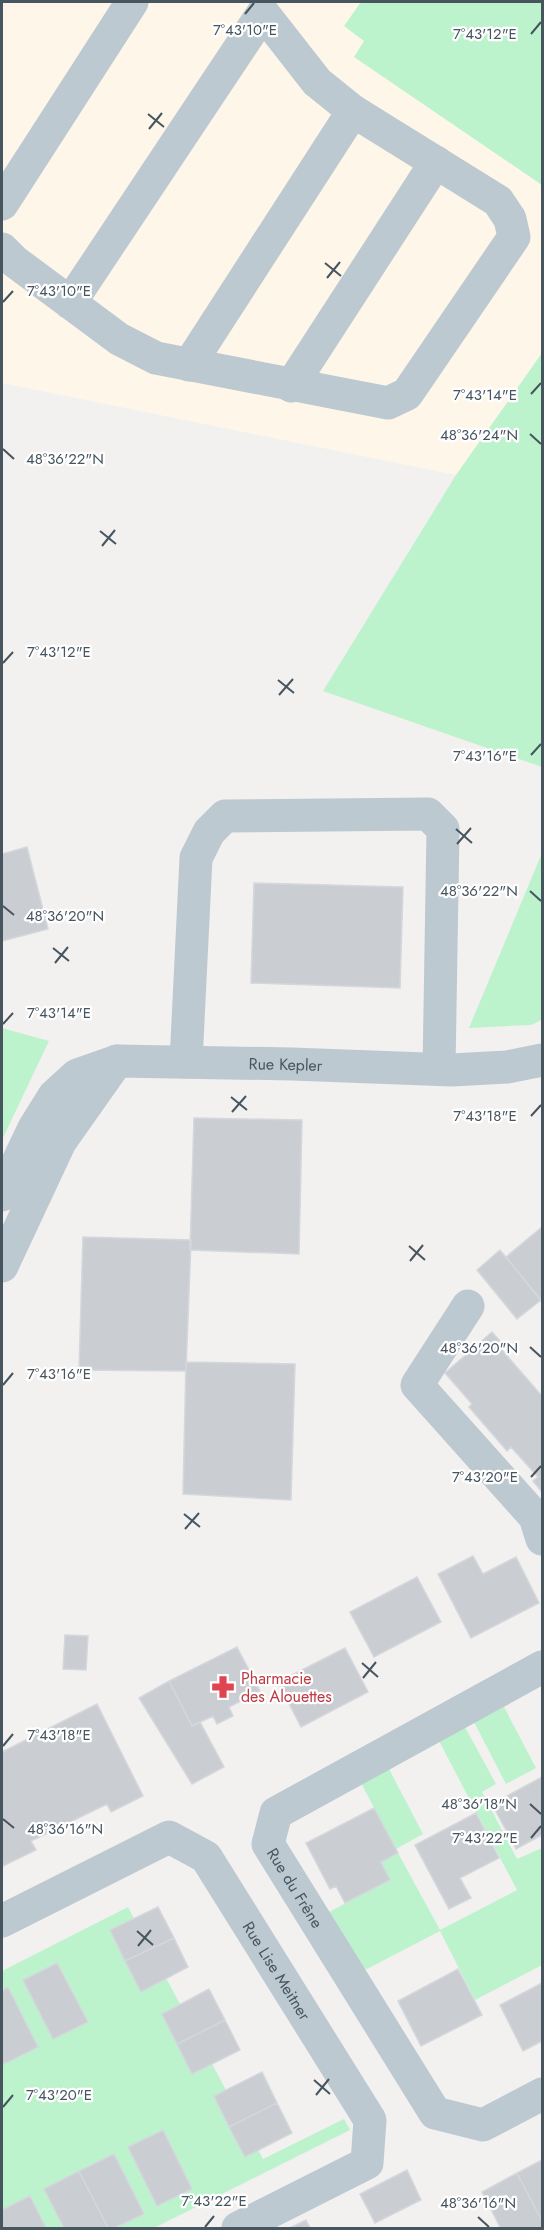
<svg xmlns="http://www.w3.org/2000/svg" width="544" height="2230" font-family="Jost,sans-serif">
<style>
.commercial{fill:#fdf6e9}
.green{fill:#bcf3cd}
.building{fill:#caced3;stroke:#d4d7dc;stroke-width:1.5}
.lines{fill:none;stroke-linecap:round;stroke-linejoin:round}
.minor{stroke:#bdc9d0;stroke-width:33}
.ticks{fill:none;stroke:#47555f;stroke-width:2}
.labels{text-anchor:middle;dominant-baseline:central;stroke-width:4.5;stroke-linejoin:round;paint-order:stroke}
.street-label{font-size:16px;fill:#47555f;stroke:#fff}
.health-label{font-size:16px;fill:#be3a42;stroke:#fff;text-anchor:start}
.ticks-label{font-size:15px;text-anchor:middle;fill:#47555f;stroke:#fff;stroke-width:4.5;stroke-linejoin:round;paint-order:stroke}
</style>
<rect width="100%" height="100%" fill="#f3f0f0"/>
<!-- commercial -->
<path class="commercial" d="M2,2H361L345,26L364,41L355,57L542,185V353L456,475L2,383Z"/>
<!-- green -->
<path class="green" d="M361,2H542V185L354,57L364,41L344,26Z
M542,353V742L541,746L542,767L323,691L456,475Z
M542,853V1020L531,1025L469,1028Z
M2,1028L49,1041L2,1140Z
M504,1707L536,1768L506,1784L474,1722Z
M465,1727L496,1784L482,1792L517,1859L542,1848V1965L475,2000L440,1931L365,1970L329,1912L390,1880L381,1862L398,1853L440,1930L517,1890L439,1741Z
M388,1767L423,1834L396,1849L361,1783Z
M128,1907L263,2159L344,2119L350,2130L154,2228H2V1971Z"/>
<!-- building -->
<path class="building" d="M27,847L48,929L2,941V854Z
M254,883L403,887L400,988L251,983Z
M194,1118L302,1120L299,1254L190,1250Z
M542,1227V1302L506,1257Z
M83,1237L191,1240L186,1371L79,1370Z
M500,1250L541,1300L517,1319L477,1270Z
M492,1332L505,1347L502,1350L542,1396V1492L533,1481L538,1477L511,1447L507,1451L469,1407L472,1404L445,1373Z
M186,1362L295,1364L291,1500L183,1494Z
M473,1556L483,1574L516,1557L539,1603L471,1638L438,1574Z
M417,1577L441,1622L374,1657L350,1612Z
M65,1635L88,1636L86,1670L63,1669Z
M237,1647L260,1691L229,1707L233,1716L217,1724L213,1716L192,1726L169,1681Z
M345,1648L368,1692L301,1727L278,1682Z
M169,1681L192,1726L200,1722L224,1767L192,1784L139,1698Z
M97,1704L143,1796L111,1812L107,1804L31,1841L36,1850L3,1866L2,1863V1752Z
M542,1777V1835L516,1849L492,1804Z
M374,1808L398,1853L381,1862L390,1880L345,1903L336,1886L330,1889L306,1843Z
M476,1813L499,1858L460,1878L471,1898L449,1909L415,1845Z
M158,1907L174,1938L125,1961L110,1930Z
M174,1938L188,1967L141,1992L125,1961Z
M57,1963L88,2022L53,2039L23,1980Z
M458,1969L482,2015L421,2046L398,2001Z
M542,1983V2041L523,2051L500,2005Z
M8,1987L38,2047L2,2065V1991Z
M209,1989L225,2020L177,2044L162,2014Z
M225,2020L240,2050L192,2074L177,2044Z
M262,2072L277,2103L229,2127L214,2096Z
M277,2103L292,2133L245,2157L229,2127Z
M163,2130L192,2189L157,2206L128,2147Z
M114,2154L144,2214L114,2228H108L79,2171Z
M542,2160V2221L517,2173Z
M407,2170L421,2200L375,2223L360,2194Z
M79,2171L108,2228H64L44,2189Z
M517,2173L542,2221V2228H497L500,2227L482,2192Z
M30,2196L46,2228H2V2210Z
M306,2220L310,2228H290Z"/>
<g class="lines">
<!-- minor -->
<g class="minor">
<path d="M2,204L132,2"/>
<path d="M2,249L14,261L119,339L156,358L388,403L407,394L514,237L510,219L498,201L353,111L317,82L263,13L70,303"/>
<path d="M189,365L353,111"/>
<path d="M291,386L436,162"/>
<path d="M186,1062L196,858L209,832L225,816L428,814L443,829L439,1069"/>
<path id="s1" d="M2,1195L34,1128L54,1096L77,1075L117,1061L292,1064L452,1070L507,1067L542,1060"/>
<path d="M2,1266L60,1142L117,1061"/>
<path d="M468,1306L417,1385L535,1517L542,1539"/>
<path id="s2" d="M542,1667L276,1813L268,1844L435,2113L483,2125L542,2094"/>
<path id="s3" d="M2,1921L169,1837L206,1857L370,2120L367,2163L238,2228"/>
</g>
</g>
<!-- ticks -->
<path class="ticks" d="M245,14L254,3M531,34L541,22M148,114L164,127M149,129L162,113M325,263L341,276M327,278L340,262M3,302L13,291M531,394L541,383M530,434L541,444M3,449L14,459M100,531L116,544M102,546L115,530M3,663L13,652M278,680L294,693M279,695L293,679M531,755L541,744M456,829L472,843M457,844L471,828M530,891L541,901M3,906L14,915M53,948L69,961M55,963L68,947M3,1024L13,1013M231,1097L247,1110M232,1112L246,1096M531,1116L541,1105M409,1246L425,1260M410,1261L423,1245M530,1347L541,1357M3,1385L13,1373M531,1477L541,1466M184,1514L200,1527M185,1529L199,1513M362,1663L378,1677M363,1678L376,1662M3,1746L13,1734M530,1804L541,1814M3,1819L14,1828M531,1838L541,1826M137,1931L153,1945M138,1946L151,1930M314,2080L330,2094M316,2095L329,2079M3,2107L13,2095M478,2217L489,2227M205,2227L214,2216"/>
<!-- icons -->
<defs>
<g id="pharmacy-bare" transform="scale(1.8)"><path d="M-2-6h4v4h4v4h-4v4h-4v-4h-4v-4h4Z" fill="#e0444e" stroke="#fff" stroke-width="2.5" paint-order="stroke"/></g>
</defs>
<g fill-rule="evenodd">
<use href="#pharmacy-bare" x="223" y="1687"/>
</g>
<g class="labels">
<!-- street labels -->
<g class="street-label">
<text stroke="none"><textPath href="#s1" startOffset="354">Rue Kepler</textPath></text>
<text stroke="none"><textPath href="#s2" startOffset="387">Rue du Frêne</textPath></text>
<text stroke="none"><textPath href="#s3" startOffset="363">Rue Lise Meitner</textPath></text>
</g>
<!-- health labels -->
<g class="health-label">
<text x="241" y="1678">Pharmacie<tspan x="241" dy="18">des Alouettes</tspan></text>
</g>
</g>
<g class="ticks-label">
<text x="245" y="35">7°43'10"E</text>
<text x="485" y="39">7°43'12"E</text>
<text x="59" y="296">7°43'10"E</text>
<text x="485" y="400">7°43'14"E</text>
<text x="479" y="440">48°36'24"N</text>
<text x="65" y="464">48°36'22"N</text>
<text x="59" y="657">7°43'12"E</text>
<text x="485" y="761">7°43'16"E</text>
<text x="479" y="896">48°36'22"N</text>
<text x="65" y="921">48°36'20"N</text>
<text x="59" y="1018">7°43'14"E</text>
<text x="485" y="1121">7°43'18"E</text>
<text x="479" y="1353">48°36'20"N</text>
<text x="59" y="1379">7°43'16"E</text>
<text x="485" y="1482">7°43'20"E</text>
<text x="59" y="1740">7°43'18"E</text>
<text x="479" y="1809">48°36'18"N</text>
<text x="65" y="1834">48°36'16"N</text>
<text x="485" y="1843">7°43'22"E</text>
<text x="59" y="2100">7°43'20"E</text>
<text x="214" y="2206">7°43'22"E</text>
<text x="478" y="2208">48°36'16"N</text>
</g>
<!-- border -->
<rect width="544" height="2230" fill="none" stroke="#47555f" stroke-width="6"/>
</svg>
